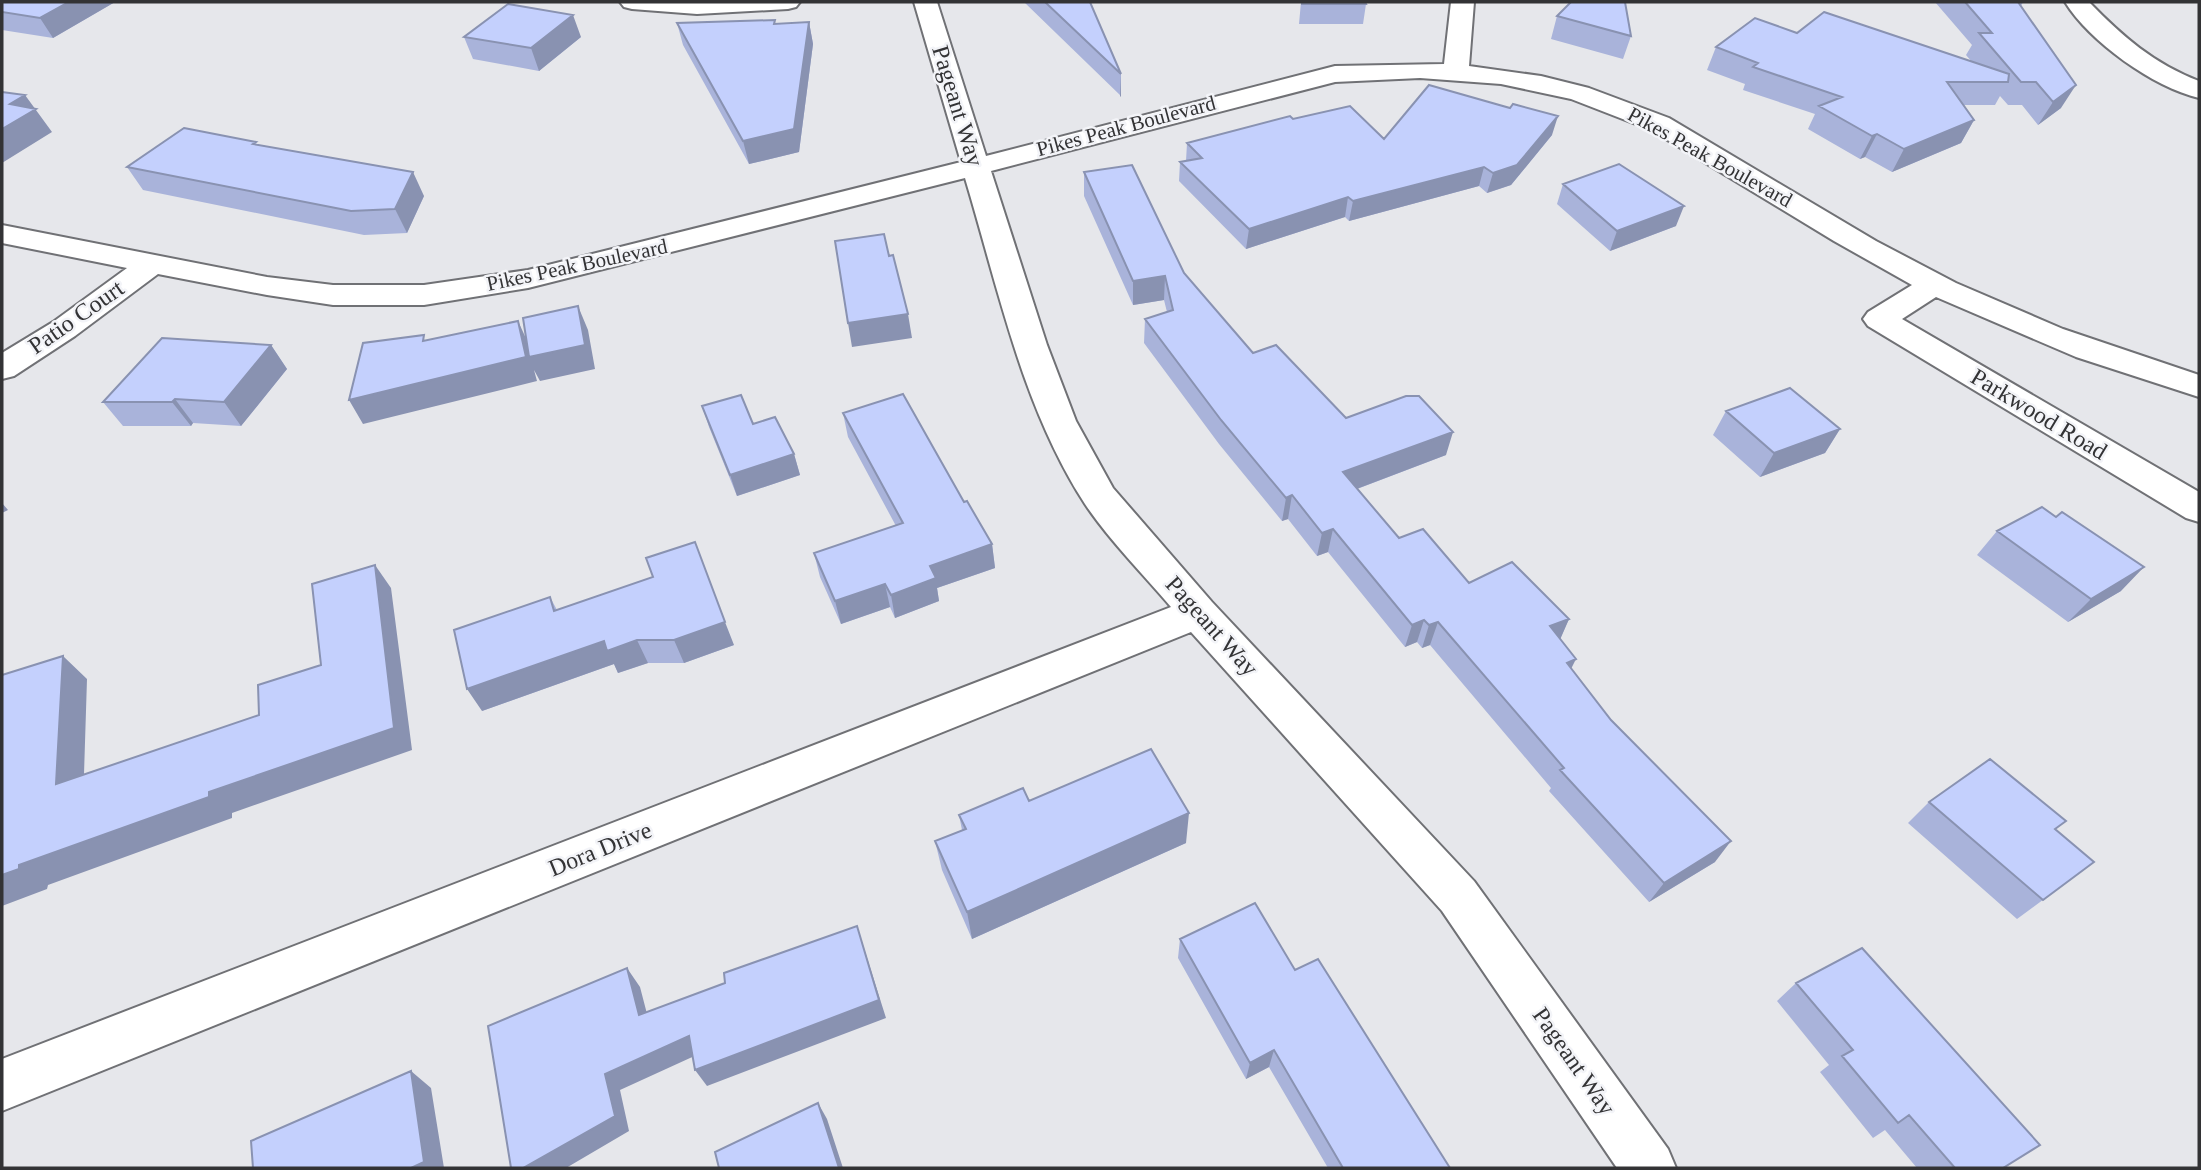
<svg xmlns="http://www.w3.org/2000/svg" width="2201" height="1170" font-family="Georgia,serif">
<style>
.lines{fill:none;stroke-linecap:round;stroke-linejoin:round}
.minor-casing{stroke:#707175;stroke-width:4}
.minor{fill:#fff;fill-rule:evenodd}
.wall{fill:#a9b3da}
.shaded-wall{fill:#8992b1}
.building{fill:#c4d0fd;stroke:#8992b1;stroke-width:2}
.labels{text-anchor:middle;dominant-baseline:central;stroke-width:5;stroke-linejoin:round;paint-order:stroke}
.far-street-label{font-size:21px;fill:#333335;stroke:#f3f4f8}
.street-label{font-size:24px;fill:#333335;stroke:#f3f4f8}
</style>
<rect width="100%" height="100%" fill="#e6e7eb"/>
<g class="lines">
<!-- minor casing -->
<g class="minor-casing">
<path id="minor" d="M620,2H800L796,7L788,9L697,14L632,9L624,7Z
M914,2H937L986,156L1335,66L1444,64L1451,2H1474L1469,66L1541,76L1589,88L1669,118L1876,241L1956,283L2063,329L2199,375V397L2076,357L1936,297L1902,319L2199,492V522L2186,518L1868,326L1863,319L1868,312L1912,285L1834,241L1651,130L1571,99L1501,84L1420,78L1335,82L991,171L1047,345L1076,421L1113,488L1212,602L1474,881L1668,1149L1676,1168H1617L1442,911L1191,632L2,1111V1059L1171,607C1143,574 1109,540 1085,504C1022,407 998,287 965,178L528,288L424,305H333L267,295L158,274L75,336L14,376L2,379V353L53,322L127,268L2,243V225L267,277L333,285H424L528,270L961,162Z
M2065,2H2089C2122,36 2154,64 2199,81V98C2153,87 2090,42 2065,2Z"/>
</g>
<!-- minor -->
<use href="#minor" class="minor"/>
</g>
<!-- wall -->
<path class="wall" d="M2,2H115L53,38L2,30Z
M1024,2H1090L1121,74V96Z
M1301,2H1365L1366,4L1363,24H1299Z
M1935,2H2023L2021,6L2061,108L2038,125L2022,105H2008L2000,96L1995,105H1964L1974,120L1961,143L1892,172L1865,157L1860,159L1808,129L1815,114L1743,90L1745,84L1707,70L1716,47L1797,33L1972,62L1966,55L1972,45Z
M1557,16L1631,36L1623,59L1551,39Z
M809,22L813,44L799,152L749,164L683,45L677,23L776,24Z
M464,37H581L539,71L473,59Z
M1293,119L1384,139L1552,135L1511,185L1487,193L1479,186L1349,221L1345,217L1246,249L1179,181L1180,162L1186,161L1187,143Z
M256,142L257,145L424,196L407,233L364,235L143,190L127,167Z
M1084,172L1184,273L1253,353L1346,418L1446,455L1357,489L1399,538L1469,583L1569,619L1560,639L1571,669L1715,862L1649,902L1549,791L1551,788L1430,645L1422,648L1417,642L1405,647L1328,552L1317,556L1288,519L1282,521L1219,444L1144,343L1145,319L1167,312L1164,300L1133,305L1084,196Z
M1563,184L1676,226L1610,251L1557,204Z
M271,345L287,369L241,426L193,423L191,426H123L103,402Z
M702,406L753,424L794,454L800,475L737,496L709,427Z
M1726,411L1840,429L1825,453L1760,477L1713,435Z
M843,413L964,502L992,544L995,568L937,588L939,601L895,618L890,607L841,624L820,577L814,553L896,526L848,437Z
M2056,517L2121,591L2068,622L1977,555L1997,531Z
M550,597L557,610L734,645L684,663H648L618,673L614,664L482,711Z
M1029,801L1186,843L972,939L942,870L935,841L962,830L959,815Z
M1929,802L2066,821L2055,830L2094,862L2017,919L1908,823Z
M1180,939L1295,970L1450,1168H1328L1269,1067L1246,1079L1178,958Z
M1796,983L2003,1168H1917L1885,1130L1873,1138L1820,1072L1829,1065L1777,1001Z"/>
<!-- shaded-wall -->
<path class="shaded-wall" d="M69,2H115L53,38L40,18Z
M573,15L581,37L539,71L531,48Z
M809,22L813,44L799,152L749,164L743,141Z
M1121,74V96L1120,97Z
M2076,85L2061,108L2038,125L2053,102Z
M25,95L52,132L2,163V129L10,104Z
M1558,116L1552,135L1511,185L1487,193L1493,173Z
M1974,120L1961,143L1892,172L1904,149Z
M1877,134L1865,157L1860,159L1872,136Z
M1484,167L1479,186L1349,221L1353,201Z
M413,172L424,196L407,233L395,209Z
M1348,197L1345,217L1246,249L1249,229Z
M1684,206L1676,226L1610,251L1617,231Z
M1165,276L1164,300L1133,305V281Z
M578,306L588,330L595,369L540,381L534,370L537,381L363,424L349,400L518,321L529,345Z
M908,314L912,338L852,347L848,323Z
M271,345L287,369L241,426L224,402Z
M175,399L193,423L191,426L172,402Z
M1840,429L1825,453L1760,477L1774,453Z
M1453,432L1446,455L1338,496L1343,472Z
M794,454L800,475L737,496L730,475Z
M1292,495L1288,519L1282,521L1286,498Z
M2,503L8,510L2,513Z
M1333,529L1328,552L1317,556L1322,533Z
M992,544L995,568L937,588L939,601L895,618L891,595L930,566Z
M375,565L391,588L412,750L232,813V818L48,885L47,889L2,906V875L19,865L209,792L394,728Z
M2144,567L2121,591L2068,622L2091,599Z
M885,584L890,607L841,624L835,601Z
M1569,619L1559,642L1550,626Z
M1424,620L1417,642L1405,647L1412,625Z
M725,622L734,645L684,663L674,640Z
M1438,622L1430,645L1422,648L1429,625Z
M637,640L648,663L618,673L614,664L482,711L467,689L604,641Z
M63,656L87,679L83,806L56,784Z
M1576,659L1565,681L1567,663Z
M1189,813L1186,843L972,939L967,912Z
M1731,841L1715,862L1649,902L1664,883Z
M857,926L886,1018L707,1086L695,1070Z
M627,968L640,987L652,1033L639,1015Z
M689,1036L701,1053L620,1090L629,1131L566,1168H523L605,1074Z
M1274,1050L1269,1067L1246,1079L1250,1063Z
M411,1071L431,1088L444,1168H411Z
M818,1103L827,1119L843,1168H839Z"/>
<!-- building -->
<path class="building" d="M2,2H69L40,18L2,12Z
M1045,2H1090L1121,74Z
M1302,2H1365L1366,4H1302Z
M1571,2H1625L1631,36L1557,16Z
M1965,2H2018L2076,85L2053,102L2036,82H2021L1979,33H1992Z
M508,4L573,15L531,48L464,37Z
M1824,12L2009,74L2008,82H1947L1974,120L1904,149L1877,134L1872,136L1819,106L1842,97L1753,67L1758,63L1716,47L1755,18L1797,33Z
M775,20L774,24L809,22L794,129L743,141L677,23Z
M1429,85L1510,108L1513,104L1558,116L1517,165L1493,173L1484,167L1353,201L1348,197L1249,229L1180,162L1202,158L1187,143L1290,116L1293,119L1350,106L1384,139Z
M2,92L25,95L10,104L36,109L2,129Z
M184,128L256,142L253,144L413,172L395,209L351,211L127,167Z
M1619,164L1684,206L1617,231L1563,184Z
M1132,165L1184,273L1253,353L1276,345L1346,418L1406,396H1419L1453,432L1343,472L1399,538L1423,529L1469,583L1512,562L1569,619L1550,626L1576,659L1567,663L1611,720L1731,841L1664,883L1560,770L1564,768L1438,622L1429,625L1424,620L1412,625L1333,529L1322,533L1292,495L1286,498L1221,420L1145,319L1173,310L1165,276L1133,281L1084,172Z
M884,234L889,256L893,255L908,314L848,323L835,241Z
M578,306L585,345L529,357L523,318Z
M518,321L526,357L349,400L363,343L424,335L423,341Z
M162,338L271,345L224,402L175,399L172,402H103Z
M1790,388L1840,429L1774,453L1726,411Z
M903,394L964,502L967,501L992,544L930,566L936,578L891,595L885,584L835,601L814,553L903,523L843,413Z
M741,395L753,424L775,417L794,454L730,475L702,406Z
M2042,507L2056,517L2062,512L2144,567L2091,599L1997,531Z
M695,542L725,622L674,640H637L607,651L604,641L467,689L454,630L550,597L554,611L653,577L646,558Z
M375,565L394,728L209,792V797L19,865V869L2,875V675L63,656L56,784L259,715L258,685L321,665L312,584Z
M1151,749L1189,813L967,912L935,841L966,829L959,815L1023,788L1029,801Z
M1990,759L2066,821L2055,829L2094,862L2043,900L1929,802Z
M1255,903L1295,970L1318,959L1450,1168H1343L1274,1050L1250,1063L1180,939Z
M857,926L879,1000L695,1070L689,1036L605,1074L615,1116L523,1168H511L488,1026L627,968L639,1015L725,983L724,973Z
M1862,948L2040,1145L2003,1168H1955L1909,1115L1898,1123L1842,1056L1853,1050L1796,983Z
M411,1071L424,1162L411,1168H253L251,1141Z
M818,1103L839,1168H719L715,1152Z"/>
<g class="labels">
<!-- far-street labels -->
<g class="far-street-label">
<text transform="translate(1126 126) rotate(-15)">Pikes Peak Boulevard</text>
<text transform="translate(1710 157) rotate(29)">Pikes Peak Boulevard</text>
<text transform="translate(577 265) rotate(-12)">Pikes Peak Boulevard</text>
</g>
<!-- street labels -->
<g class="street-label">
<text transform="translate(958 106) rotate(73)">Pageant Way</text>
<text transform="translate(76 317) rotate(-35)">Patio Court</text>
<text transform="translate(2039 414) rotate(31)">Parkwood Road</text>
<text transform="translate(1212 626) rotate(48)">Pageant Way</text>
<text transform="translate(600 849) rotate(-22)">Dora Drive</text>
<text transform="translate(1574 1061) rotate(55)">Pageant Way</text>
</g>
</g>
<!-- border -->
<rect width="2201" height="1170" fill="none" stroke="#333335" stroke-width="7"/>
</svg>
